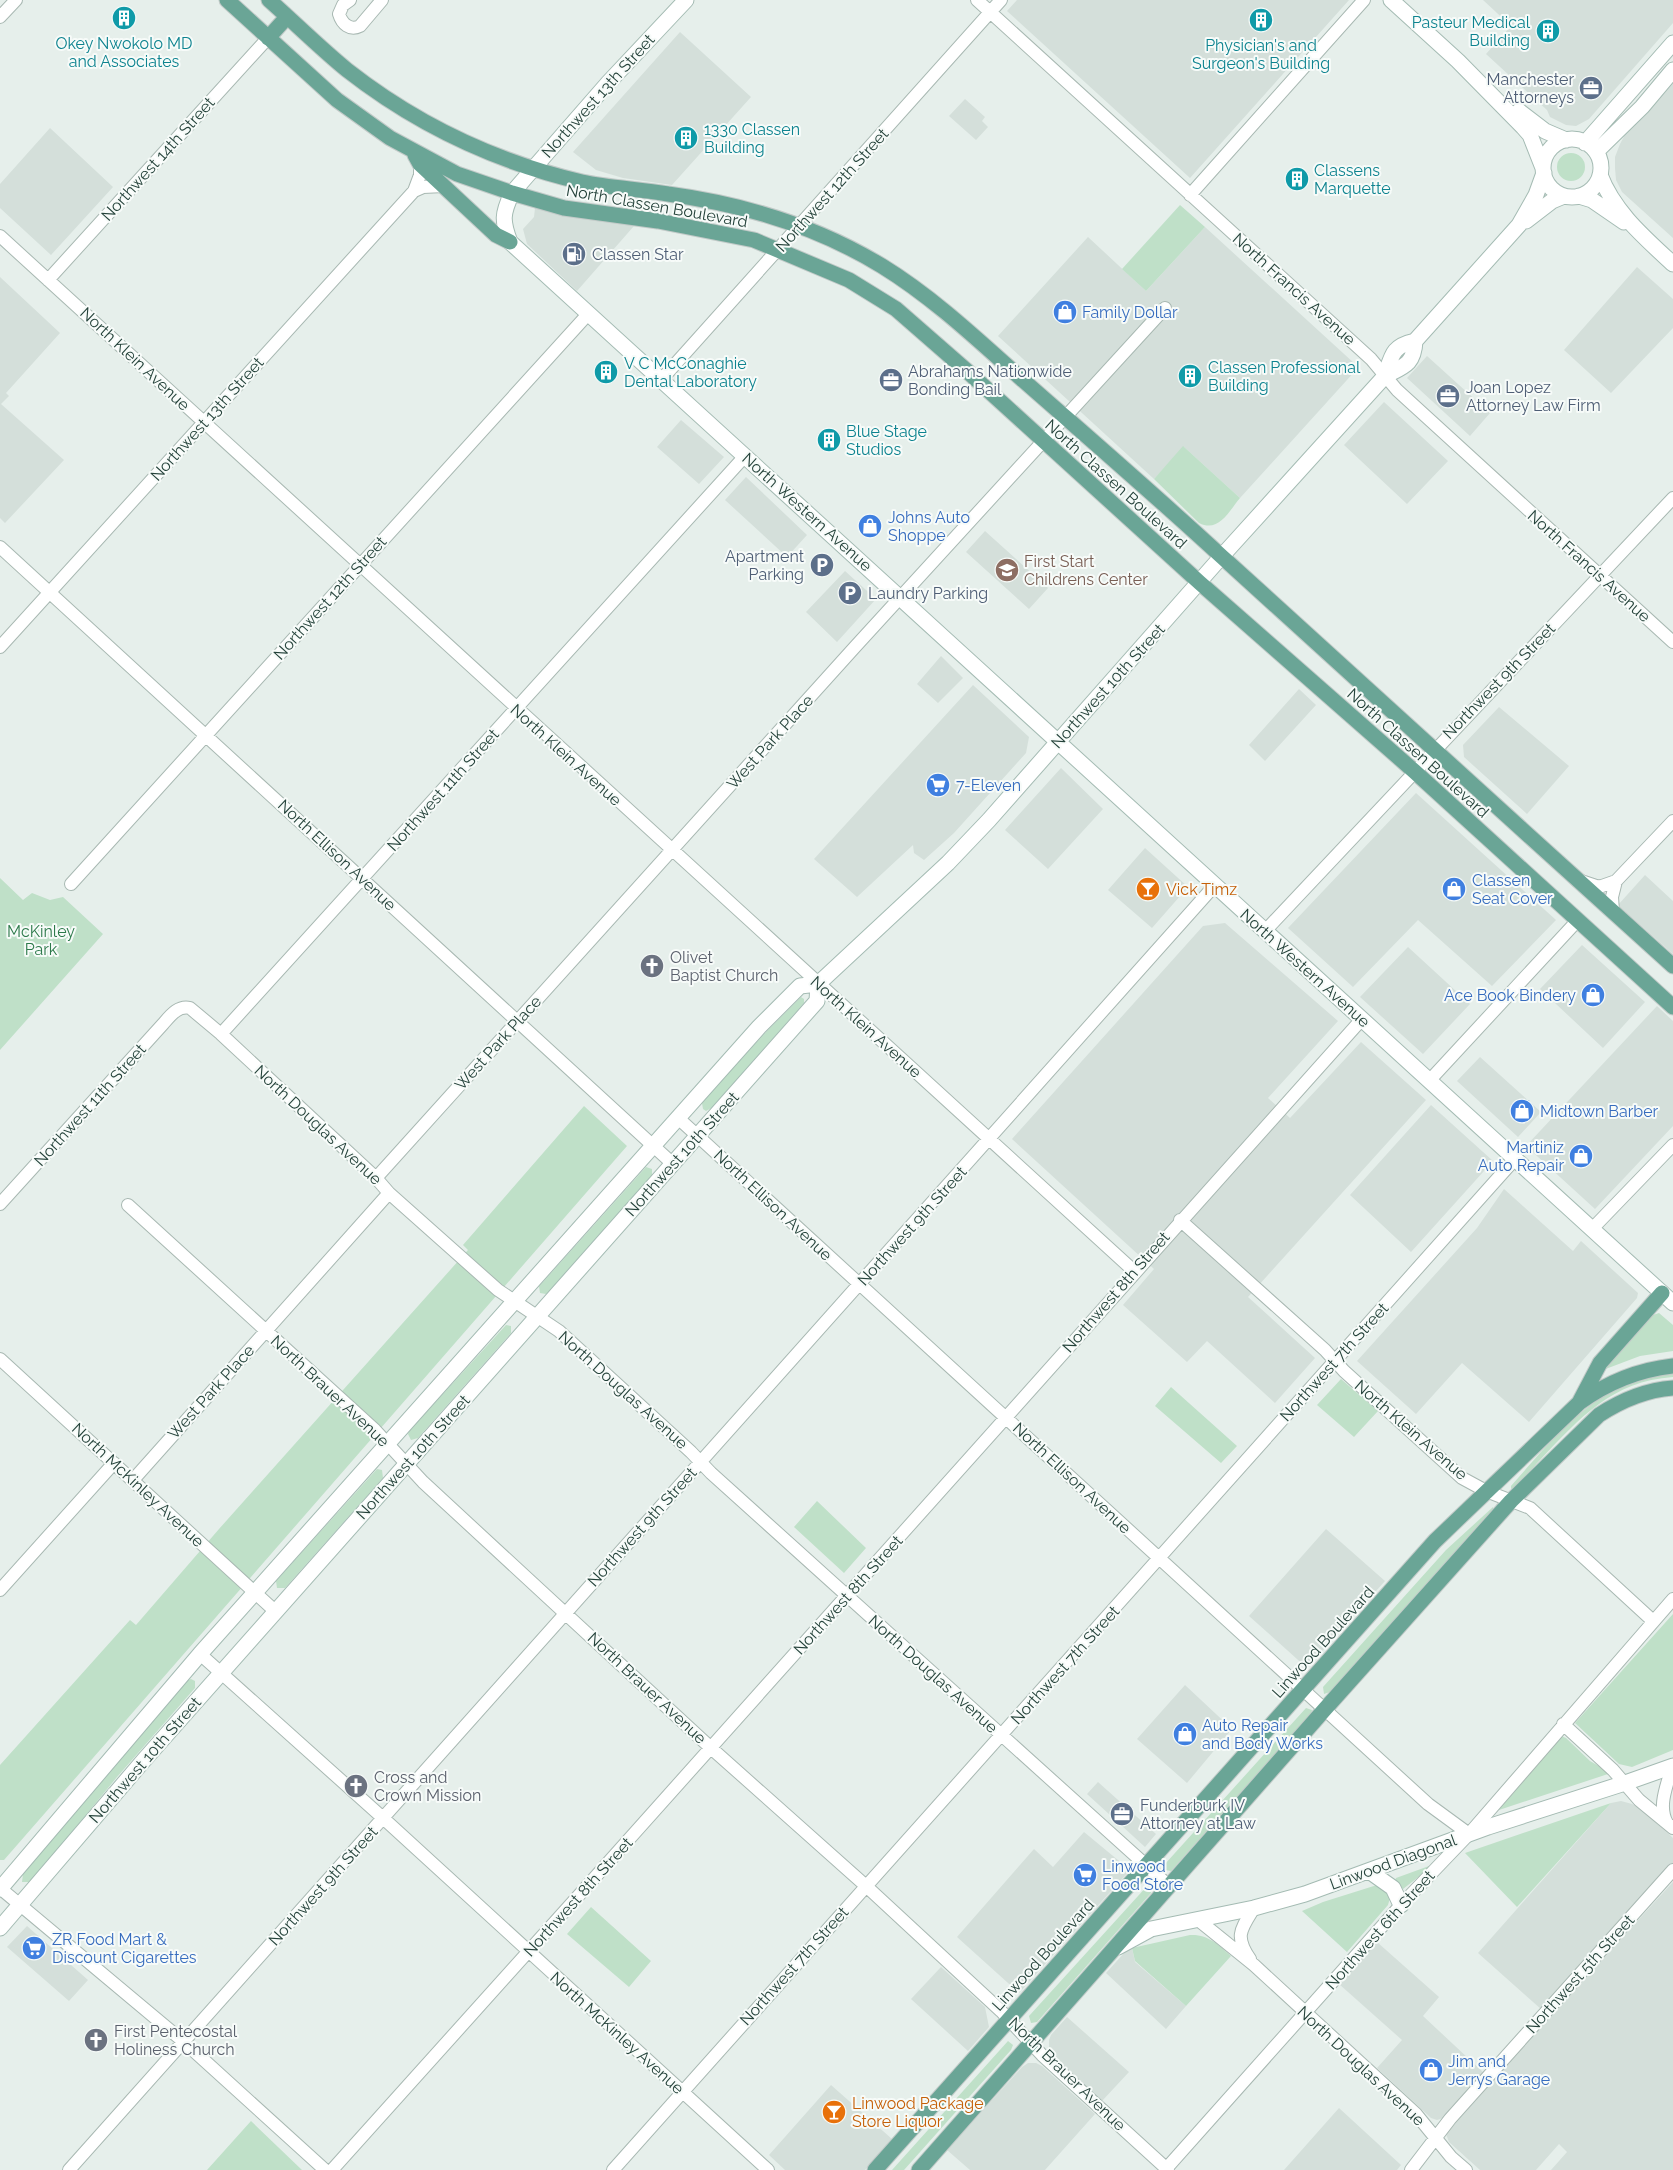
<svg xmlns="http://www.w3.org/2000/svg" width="1673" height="2170" font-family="Raleway,sans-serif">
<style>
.built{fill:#d4dfda}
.green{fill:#bfe0c8}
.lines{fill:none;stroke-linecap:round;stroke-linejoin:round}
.street-casing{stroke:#a8b8b2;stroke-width:14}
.secondary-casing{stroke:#a4bbb3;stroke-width:17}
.primary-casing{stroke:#c2cac8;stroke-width:17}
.street{stroke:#fff;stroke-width:12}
.secondary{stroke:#fff;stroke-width:15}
.primary{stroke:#6aa596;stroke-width:15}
.labels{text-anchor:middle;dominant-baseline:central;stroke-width:4;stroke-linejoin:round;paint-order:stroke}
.culture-label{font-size:16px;fill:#0d838f;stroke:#f7fbf9;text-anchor:start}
.service-label{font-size:16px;fill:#4e5e75;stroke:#f7fbf9;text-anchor:start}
.street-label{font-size:16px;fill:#24423a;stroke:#f7fbf9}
.shop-label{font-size:16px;fill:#366cbe;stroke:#f7fbf9;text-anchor:start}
.education-label{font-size:16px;fill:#785e54;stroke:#f7fbf9;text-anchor:start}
.food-label{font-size:16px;fill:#c56008;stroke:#f7fbf9;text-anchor:start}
.park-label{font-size:16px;fill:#2d7a4b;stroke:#f7fbf9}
.worship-label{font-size:16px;fill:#5b616d;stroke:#f7fbf9;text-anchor:start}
</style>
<rect width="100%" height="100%" fill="#e6efeb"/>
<!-- built -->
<path class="built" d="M1017,0H1349L1190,178L1007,11Z
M1483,0H1673V23L1589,119L1576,126L1566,125L1550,117L1547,110L1486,54L1511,26Z
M680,32L751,97L672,185L623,178L596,170L573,152Z
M1673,79V238L1622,192L1616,180L1615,168V157L1620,144L1628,129Z
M965,99L985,117L982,121L988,127L976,140L949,116Z
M50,128L113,187L51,255L0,208V184Z
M535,208L634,226L577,291L527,244L523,229L534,217Z
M1205,227L1355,364L1356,370L1240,498L1184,447L1154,479L998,336L1088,237L1146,291Z
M1637,267L1673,299V328L1611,393L1564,350Z
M0,277L60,333L6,393L9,396L1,404L64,460L5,523L0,518Z
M1427,356L1490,413L1470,436L1407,378Z
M1384,402L1448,461L1407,504L1344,445Z
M681,420L724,457L699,484L657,447Z
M746,477L807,535L787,557L725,500Z
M985,531L1048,588L1029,609L966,552Z
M845,571L876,599L837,642L806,612Z
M941,656L963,678L938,703L917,684Z
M973,685L1029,737L1026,753L954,833L924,860L914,853L913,845L857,897L814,859Z
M1299,689L1316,705L1265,761L1249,745Z
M1499,707L1569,766L1527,814L1464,757L1463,745Z
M1061,768L1103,809L1048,869L1005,830Z
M1416,793L1556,920L1492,986L1418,920L1353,987L1288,928Z
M1145,848L1188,887L1152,928L1108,890Z
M1645,875L1673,901V954L1618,905Z
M1225,923L1338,1021L1268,1098L1290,1118L1361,1042L1426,1100L1248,1297L1315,1358L1275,1403L1207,1341L1187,1362L1123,1305L1154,1269L1012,1139L1203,926Z
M1582,945L1645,1002L1603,1048L1540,989Z
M1408,947L1470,1004L1423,1054L1360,997Z
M1657,1006L1673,1021V1126L1595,1209L1526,1146Z
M1480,1057L1541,1112L1518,1137L1457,1081Z
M1431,1105L1493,1161L1411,1252L1350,1195Z
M1504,1189L1573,1251L1581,1241L1638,1293L1637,1298L1529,1422L1462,1363L1416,1414L1357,1361L1477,1228Z
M1326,1529L1385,1581L1307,1668L1249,1616Z
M1185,1685L1232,1729L1187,1783L1137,1739Z
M1098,1782L1156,1834L1145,1847L1087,1794Z
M1621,1801L1632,1804L1643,1810L1673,1838V1863L1620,1922L1629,1930L1673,1882V2170H1551L1567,2152L1559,2144L1536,2170H1480L1449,2142L1446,2134L1550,2017L1478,1953L1611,1803Z
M1084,1832L1130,1870L1019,1993L957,1937L1034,1849L1053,1867Z
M27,1926L88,1980L69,2001L7,1947Z
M1377,1942L1439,1997L1423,2016L1484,2073L1443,2118L1437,2120L1431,2118L1377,2068L1402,2040L1339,1984Z
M1132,1948L1135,1962L1186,2006L1166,2029L1106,1973L1125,1952Z
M941,1967L985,2007L989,2027L968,2051L911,1999Z
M1067,2017L1129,2072L1102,2101L1054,2056L1049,2049V2040L1051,2035Z
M1028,2063H1036L1042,2066L1095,2114L1045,2170H970L947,2150L1022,2067Z
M831,2085L892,2139L865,2170H785L769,2155Z
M1339,2108L1401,2165L1397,2170H1284Z"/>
<!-- green -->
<path class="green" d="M1557 167a14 14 0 1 1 28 0a14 14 0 1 1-28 0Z
M1180,205L1205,227L1146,291L1122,269Z
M1183,446L1240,498C1229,511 1219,533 1199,523L1154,479Z
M0,878L23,900L32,893L50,900L63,897L103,934L0,1050Z
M801,997L804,999V1003L713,1107L706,1111L703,1109L702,1103L704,1099L768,1030Z
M584,1106L627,1146L4,1860H0V1765L130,1620L136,1625L219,1529L468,1250L463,1245Z
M646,1167L652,1169V1176L552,1289L546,1294L540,1293L539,1286L543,1282Z
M1659,1313L1673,1325V1351L1640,1356L1603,1370L1650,1316Z
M506,1325L511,1326V1333L418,1438L411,1440L408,1434L410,1430Z
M1673,1374V1377C1612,1381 1580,1418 1541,1459C1532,1468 1522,1483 1511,1489V1486C1555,1437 1601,1376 1673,1374Z
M1341,1379L1378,1411L1354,1437L1317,1405Z
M1171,1387L1237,1446L1221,1463L1155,1406Z
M377,1469L382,1470L383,1478L285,1588H277L276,1581Z
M817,1501L866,1548L844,1573L794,1527Z
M1493,1507V1509L1330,1692L1324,1694L1323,1687L1446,1550Z
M1673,1614V1750L1632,1767L1619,1764L1575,1723Z
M191,1679L195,1681V1688L117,1777L31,1882H22L23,1874L29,1866L186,1681Z
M1306,1708L1312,1710L1311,1714L1171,1871L1165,1870V1864Z
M1561,1736L1566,1738L1590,1761L1604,1769L1608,1774L1499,1810L1498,1807Z
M1611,1803L1517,1907L1465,1853Z
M1429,1866L1430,1868L1403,1889L1395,1881L1396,1878Z
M1148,1885L1152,1888L1151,1893L1037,2022L1031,2023L1029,2016Z
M1377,1885L1385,1888L1390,1898L1388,1905L1347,1952L1302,1911L1323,1902Z
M591,1907L651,1961L629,1987L567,1934Z
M1190,1935C1208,1934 1219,1945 1231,1956L1186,2006L1135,1961L1132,1948Z
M1008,2041L1013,2045L1011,2050L904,2170H892Z
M251,2121L302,2170H207Z"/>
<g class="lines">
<!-- street casing -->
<g class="street-casing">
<path id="street" d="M350,0L343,5L339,14C342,24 350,31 360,26L382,0
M977,0L1371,359L1397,390L1673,642
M0,17L16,0
M414,191L423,187L444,186
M1190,195L1364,0
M0,236L1135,1272
M48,280L268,38
M661,380L1001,0
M0,547L673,1164
M0,647L414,191L420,175V164
M1581,881L1599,887L1616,881L1673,821
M71,884L589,313
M1613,912L1612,897L1616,881
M1265,931L1673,498
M221,1034L745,456
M1429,1081L1578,920
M678,1118L1428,1804L1469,1834
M376,1178L854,648L1165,308
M0,1204L163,1024C170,1016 178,1005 190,1008L221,1034L376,1178L389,1193L498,1290L559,1331L691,1452L711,1473L1169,1886
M128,1205L375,1430L423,1482L711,1748L866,1886L1001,2011L1042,2055L1168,2170
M1180,1220L1325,1350L1344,1371L1462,1478L1486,1491L1530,1508L1653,1621
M1592,1229L1673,1145
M0,1359L275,1611
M133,1480L389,1193
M0,1590L114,1463
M200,1654L383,1818L768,2170
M1563,1724L1613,1770L1639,1800L1673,1828
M1667,1823C1657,1805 1668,1784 1672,1766
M0,1888L184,2042L325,2170
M1197,1919L1254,1965L1416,2114L1451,2157L1466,2170
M1250,1959C1234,1936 1241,1929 1254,1908
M69,2170L1215,885
M332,2170C677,1788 1017,1402 1362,1019
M613,2170L1515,1159
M1165,2170L1401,1905L1469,1834L1673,1599
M1411,2170L1450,2119L1673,1870"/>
</g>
<!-- secondary casing -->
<g class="secondary-casing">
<path id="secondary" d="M686,0L608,83L512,193C502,214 502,221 510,242L1673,1303
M1391,0L1458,61L1523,127L1530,135L1543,168
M1519,111L1545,131L1566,140
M1543 168a29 29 0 1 1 58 0a29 29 0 1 1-58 0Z
M1585,143L1673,43
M1596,152L1642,107L1673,70
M1600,175C1614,212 1645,238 1673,264
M1579,196L1592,200L1624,222
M1526,221L1552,201L1564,196
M1385,376C1392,355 1392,346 1415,341L1519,225L1536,195L1544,173
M1369,1871L1393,1888L1401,1905
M0,1889L200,1654L759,1027L800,986L818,984L948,863L989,820L1222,556L1385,376C1405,366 1414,364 1415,341
M0,1928L144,1760L817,1001L818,984
M1118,1947L1151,1929L1254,1908L1305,1894L1488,1827L1625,1783L1673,1766"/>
</g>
<!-- primary casing -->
<g class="primary-casing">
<path id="primary" d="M227,0L337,100L390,138L457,174L512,193L564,208L658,221L754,240L849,280L896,309L967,371L1200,583L1414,771L1673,1007
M269,0C295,23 320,48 347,70C416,124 496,162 582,182C610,188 640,189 668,194C742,204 818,227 882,266C934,298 979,341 1024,381C1090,439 1156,496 1220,555C1370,693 1522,829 1673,966
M268,38L287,17
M415,155L420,164L496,235L510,242
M1580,1401L1600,1363L1662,1293
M875,2170L1435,1541L1579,1403C1608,1382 1637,1370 1673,1366
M919,2170L1325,1709L1511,1501L1599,1415C1622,1400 1645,1390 1673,1388"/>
</g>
<!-- street -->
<use href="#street" class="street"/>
<!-- secondary -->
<use href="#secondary" class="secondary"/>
<!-- primary -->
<use href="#primary" class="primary"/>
</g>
<!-- icons -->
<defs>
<g id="building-disc" transform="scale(1.25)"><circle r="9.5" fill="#0f9aa8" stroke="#f7fbf9"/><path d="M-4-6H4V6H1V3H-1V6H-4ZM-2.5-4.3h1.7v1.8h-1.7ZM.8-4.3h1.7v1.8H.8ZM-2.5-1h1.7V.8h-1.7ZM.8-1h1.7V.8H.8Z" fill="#fff"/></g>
<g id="office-disc" transform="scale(1.25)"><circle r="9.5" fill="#5c6f8a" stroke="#f7fbf9"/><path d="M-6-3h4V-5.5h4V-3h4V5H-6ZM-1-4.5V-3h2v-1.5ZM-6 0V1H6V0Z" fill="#fff"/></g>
<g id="fuel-disc" transform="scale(1.25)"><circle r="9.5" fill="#5c6f8a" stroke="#f7fbf9"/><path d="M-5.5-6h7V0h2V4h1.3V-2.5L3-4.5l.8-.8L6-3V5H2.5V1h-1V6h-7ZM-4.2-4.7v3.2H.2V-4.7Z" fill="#fff"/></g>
<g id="shop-disc" transform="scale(1.25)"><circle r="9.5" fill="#3f7fe0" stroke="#f7fbf9"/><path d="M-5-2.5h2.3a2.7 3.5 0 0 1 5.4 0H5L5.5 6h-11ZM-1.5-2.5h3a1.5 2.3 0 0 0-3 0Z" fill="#fff"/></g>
<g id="parking-disc" transform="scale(1.25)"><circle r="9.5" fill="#5c6f8a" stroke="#f7fbf9"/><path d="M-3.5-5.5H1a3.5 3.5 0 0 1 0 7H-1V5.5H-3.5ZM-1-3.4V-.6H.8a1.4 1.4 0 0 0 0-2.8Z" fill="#fff"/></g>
<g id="school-disc" transform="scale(1.25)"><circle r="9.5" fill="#8d6e63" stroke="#f7fbf9"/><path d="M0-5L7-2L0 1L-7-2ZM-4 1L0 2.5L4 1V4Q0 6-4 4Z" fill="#fff"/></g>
<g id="supermarket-disc" transform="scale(1.25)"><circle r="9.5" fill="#3f7fe0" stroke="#f7fbf9"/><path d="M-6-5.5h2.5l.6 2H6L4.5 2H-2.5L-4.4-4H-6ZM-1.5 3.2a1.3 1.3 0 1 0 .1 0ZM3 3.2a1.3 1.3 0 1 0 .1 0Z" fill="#fff"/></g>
<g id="bar-disc" transform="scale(1.25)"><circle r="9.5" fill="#e8710a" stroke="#f7fbf9"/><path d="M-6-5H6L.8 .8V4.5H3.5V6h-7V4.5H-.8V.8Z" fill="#fff"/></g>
<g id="church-disc" transform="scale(1.25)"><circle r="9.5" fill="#6b7280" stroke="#f7fbf9"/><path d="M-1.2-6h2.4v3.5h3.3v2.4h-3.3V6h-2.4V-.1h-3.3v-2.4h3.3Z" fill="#fff"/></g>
</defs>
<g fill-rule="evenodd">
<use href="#building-disc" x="124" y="18"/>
<use href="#building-disc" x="1261" y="20"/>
<use href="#building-disc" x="1548" y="31"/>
<use href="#office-disc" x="1591" y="88"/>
<use href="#building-disc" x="686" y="138"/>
<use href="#building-disc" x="1297" y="179"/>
<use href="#fuel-disc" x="574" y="254"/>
<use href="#shop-disc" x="1065" y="312"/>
<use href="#building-disc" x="606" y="372"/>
<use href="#building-disc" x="1190" y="376"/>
<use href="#office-disc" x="891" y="380"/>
<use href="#office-disc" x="1448" y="396"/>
<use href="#building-disc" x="829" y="440"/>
<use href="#shop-disc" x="870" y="526"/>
<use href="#parking-disc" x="822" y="565"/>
<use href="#school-disc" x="1007" y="570"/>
<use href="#parking-disc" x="850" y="593"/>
<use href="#supermarket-disc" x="938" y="785"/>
<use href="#bar-disc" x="1148" y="889"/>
<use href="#shop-disc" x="1454" y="889"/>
<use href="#church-disc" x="652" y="966"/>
<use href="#shop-disc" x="1593" y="995"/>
<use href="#shop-disc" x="1522" y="1111"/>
<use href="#shop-disc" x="1581" y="1156"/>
<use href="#shop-disc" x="1185" y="1734"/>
<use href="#church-disc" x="356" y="1786"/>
<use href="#office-disc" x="1122" y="1814"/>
<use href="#supermarket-disc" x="1085" y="1875"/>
<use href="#supermarket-disc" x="34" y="1948"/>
<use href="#church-disc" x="96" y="2040"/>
<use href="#shop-disc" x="1431" y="2070"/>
<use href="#bar-disc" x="834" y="2112"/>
</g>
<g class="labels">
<!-- culture labels -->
<g class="culture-label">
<text x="1530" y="22" text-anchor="end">Pasteur Medical<tspan x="1530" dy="18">Building</tspan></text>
<text x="124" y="43" text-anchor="middle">Okey Nwokolo MD<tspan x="124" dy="18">and Associates</tspan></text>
<text x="1261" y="45" text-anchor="middle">Physician's and<tspan x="1261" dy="18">Surgeon's Building</tspan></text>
<text x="704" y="129">1330 Classen<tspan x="704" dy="18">Building</tspan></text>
<text x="1314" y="170">Classens<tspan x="1314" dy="18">Marquette</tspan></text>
<text x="624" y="363">V C McConaghie<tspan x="624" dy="18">Dental Laboratory</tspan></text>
<text x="1208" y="367">Classen Professional<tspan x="1208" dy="18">Building</tspan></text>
<text x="846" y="431">Blue Stage<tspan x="846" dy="18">Studios</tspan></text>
</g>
<!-- service labels -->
<g class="service-label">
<text x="1574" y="79" text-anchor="end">Manchester<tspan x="1574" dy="18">Attorneys</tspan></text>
<text x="592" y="254">Classen Star</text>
<text x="908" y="371">Abrahams Nationwide<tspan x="908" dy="18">Bonding Bail</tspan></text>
<text x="1466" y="387">Joan Lopez<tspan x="1466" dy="18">Attorney Law Firm</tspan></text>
<text x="804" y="556" text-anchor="end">Apartment<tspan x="804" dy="18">Parking</tspan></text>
<text x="868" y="593">Laundry Parking</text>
<text x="1140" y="1805">Funderburk IV<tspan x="1140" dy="18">Attorney at Law</tspan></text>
</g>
<!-- street labels -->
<g class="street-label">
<text transform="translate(598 96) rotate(-48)">Northwest 13th Street</text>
<text transform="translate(158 159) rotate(-48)">Northwest 14th Street</text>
<text transform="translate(832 190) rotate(-48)">Northwest 12th Street</text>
<text transform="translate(657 206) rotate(10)">North Classen Boulevard</text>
<text transform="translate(1294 289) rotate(42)">North Francis Avenue</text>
<text transform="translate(135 359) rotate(43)">North Klein Avenue</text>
<text transform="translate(207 419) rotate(-48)">Northwest 13th Street</text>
<text transform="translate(1116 484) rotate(42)">North Classen Boulevard</text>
<text transform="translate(807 512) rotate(42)">North Western Avenue</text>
<text transform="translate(1589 566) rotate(42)">North Francis Avenue</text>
<text transform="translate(330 598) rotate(-48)">Northwest 12th Street</text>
<text transform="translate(1499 681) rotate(-46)">Northwest 9th Street</text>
<text transform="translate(1108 686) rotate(-48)">Northwest 10th Street</text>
<text transform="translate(770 742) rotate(-48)">West Park Place</text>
<text transform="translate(1418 753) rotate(42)">North Classen Boulevard</text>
<text transform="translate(566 755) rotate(42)">North Klein Avenue</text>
<text transform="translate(443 790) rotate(-48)">Northwest 11th Street</text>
<text transform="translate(337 855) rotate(43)">North Ellison Avenue</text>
<text transform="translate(1305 968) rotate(42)">North Western Avenue</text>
<text transform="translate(866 1027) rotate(42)">North Klein Avenue</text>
<text transform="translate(498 1043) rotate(-48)">West Park Place</text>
<text transform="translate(90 1105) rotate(-48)">Northwest 11th Street</text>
<text transform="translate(318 1125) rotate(43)">North Douglas Avenue</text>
<text transform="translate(682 1154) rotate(-48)">Northwest 10th Street</text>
<text transform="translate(773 1205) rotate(43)">North Ellison Avenue</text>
<text transform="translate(912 1226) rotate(-48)">Northwest 9th Street</text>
<text transform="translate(1116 1292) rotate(-49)">Northwest 8th Street</text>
<text transform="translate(1334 1362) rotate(-48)">Northwest 7th Street</text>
<text transform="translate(623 1390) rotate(42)">North Douglas Avenue</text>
<text transform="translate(330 1391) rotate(43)">North Brauer Avenue</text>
<text transform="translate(211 1392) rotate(-48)">West Park Place</text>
<text transform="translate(1411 1430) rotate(41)">North Klein Avenue</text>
<text transform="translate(413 1457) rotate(-48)">Northwest 10th Street</text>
<text transform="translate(1072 1478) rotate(43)">North Ellison Avenue</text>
<text transform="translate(138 1485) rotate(43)">North McKinley Avenue</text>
<text transform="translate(642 1527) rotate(-48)">Northwest 9th Street</text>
<text transform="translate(848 1595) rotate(-48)">Northwest 8th Street</text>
<text transform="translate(1323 1642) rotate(-48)">Linwood Boulevard</text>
<text transform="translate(1065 1665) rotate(-48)">Northwest 7th Street</text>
<text transform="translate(933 1674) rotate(42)">North Douglas Avenue</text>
<text transform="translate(647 1688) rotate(43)">North Brauer Avenue</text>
<text transform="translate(145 1760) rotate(-49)">Northwest 10th Street</text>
<text transform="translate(1393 1862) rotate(-20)">Linwood Diagonal</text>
<text transform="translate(323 1886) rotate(-48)">Northwest 9th Street</text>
<text transform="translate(578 1897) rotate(-48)">Northwest 8th Street</text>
<text transform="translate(1380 1930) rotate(-48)">Northwest 6th Street</text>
<text transform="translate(1043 1955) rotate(-48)">Linwood Boulevard</text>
<text transform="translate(794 1966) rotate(-48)">Northwest 7th Street</text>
<text transform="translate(1580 1974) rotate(-48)">Northwest 5th Street</text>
<text transform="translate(617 2033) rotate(42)">North McKinley Avenue</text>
<text transform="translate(1361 2066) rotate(43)">North Douglas Avenue</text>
<text transform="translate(1067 2074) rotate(44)">North Brauer Avenue</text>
</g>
<!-- shop labels -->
<g class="shop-label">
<text x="1082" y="312">Family Dollar</text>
<text x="888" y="517">Johns Auto<tspan x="888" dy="18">Shoppe</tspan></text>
<text x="956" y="785">7-Eleven</text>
<text x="1472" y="880">Classen<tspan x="1472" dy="18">Seat Cover</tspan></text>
<text x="1576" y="995" text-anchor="end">Ace Book Bindery</text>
<text x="1540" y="1111">Midtown Barber</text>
<text x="1564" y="1147" text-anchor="end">Martiniz<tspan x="1564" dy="18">Auto Repair</tspan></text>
<text x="1202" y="1725">Auto Repair<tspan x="1202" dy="18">and Body Works</tspan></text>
<text x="1102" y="1866">Linwood<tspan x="1102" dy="18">Food Store</tspan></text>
<text x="52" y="1939">ZR Food Mart &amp;<tspan x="52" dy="18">Discount Cigarettes</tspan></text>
<text x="1448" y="2061">Jim and<tspan x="1448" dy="18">Jerrys Garage</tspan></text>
</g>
<!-- education labels -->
<g class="education-label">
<text x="1024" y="561">First Start<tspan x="1024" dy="18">Childrens Center</tspan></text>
</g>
<!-- food labels -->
<g class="food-label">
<text x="1166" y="889">Vick Timz</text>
<text x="852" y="2103">Linwood Package<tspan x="852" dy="18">Store Liquor</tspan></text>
</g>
<!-- park labels -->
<g class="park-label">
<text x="41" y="931">McKinley<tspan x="41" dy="18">Park</tspan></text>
</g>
<!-- worship labels -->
<g class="worship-label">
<text x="670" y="957">Olivet<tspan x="670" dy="18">Baptist Church</tspan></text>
<text x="374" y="1777">Cross and<tspan x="374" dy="18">Crown Mission</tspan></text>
<text x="114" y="2031">First Pentecostal<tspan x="114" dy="18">Holiness Church</tspan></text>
</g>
</g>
</svg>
